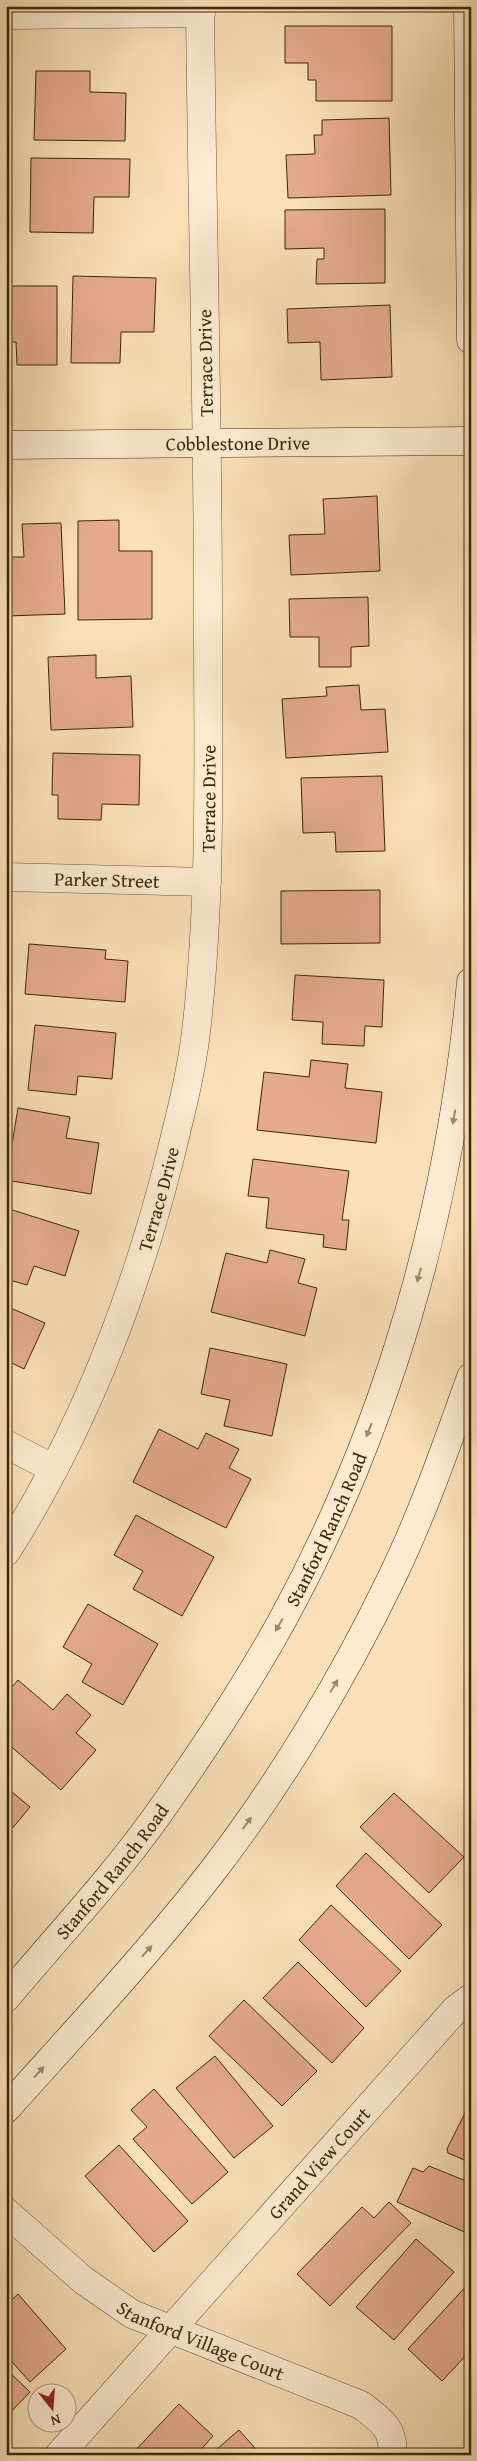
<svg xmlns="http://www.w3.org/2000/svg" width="477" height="2461" font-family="'Gentium Book Plus',serif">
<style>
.building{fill:#e6ab8f;stroke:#3e260c}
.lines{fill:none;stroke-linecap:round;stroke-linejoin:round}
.street-casing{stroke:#6d5437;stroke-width:29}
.secondary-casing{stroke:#3e260c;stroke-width:29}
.street{stroke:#fcebd1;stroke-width:28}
.secondary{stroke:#fcebd1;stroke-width:28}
.oneway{fill:#9d886e}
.labels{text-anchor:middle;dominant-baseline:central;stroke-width:4.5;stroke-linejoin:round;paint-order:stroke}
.street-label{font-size:19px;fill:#3e260c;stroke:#fcebd1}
</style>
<rect width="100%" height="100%" fill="#fae0b8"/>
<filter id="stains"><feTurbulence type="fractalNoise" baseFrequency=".004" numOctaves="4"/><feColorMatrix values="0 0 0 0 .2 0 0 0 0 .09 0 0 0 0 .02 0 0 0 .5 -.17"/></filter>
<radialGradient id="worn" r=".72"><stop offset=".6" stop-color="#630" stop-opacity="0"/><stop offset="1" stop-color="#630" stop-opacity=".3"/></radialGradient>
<!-- building -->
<path class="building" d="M280,6H373V8H280Z
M285,26H392V101H316V80H308V63H285Z
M36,71H90V92L126,93L125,141L34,140Z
M389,118L391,195L288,198L286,155L315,154L314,135H322V120Z
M31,158L130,159L129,197H94L93,233L30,232Z
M385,209V283L316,284L317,259H324V248L285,249V210Z
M73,276L156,278L154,332H121L120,363H71Z
M6,286H57V365H17L16,342H6Z
M390,305L392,377L321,380L320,342L288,343L287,309Z
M377,496L380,571L291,575L289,535L325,534L323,499Z
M119,520V551H152V619L78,620V521Z
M61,523L65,614L6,616V557H24L22,524Z
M368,597L369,646L351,647V667H319V637H290L289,599Z
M96,655V678L131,676L133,727L51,730L48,657Z
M359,685L361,710L385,709L388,752L286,758L282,699L327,696L326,687Z
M53,753L140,755L139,805L102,804L101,820L58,819V795H52Z
M382,776L385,851L336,852L335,832L303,833L301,778Z
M380,890V943L281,944V891Z
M29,944L106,950L105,959L128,961L125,1002L25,994Z
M295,975L384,980L382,1027L365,1026L364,1046L322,1044L323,1022L292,1020Z
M35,1025L116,1033L112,1079L78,1076L76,1095L28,1090Z
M311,1060L348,1064L345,1088L382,1092L376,1143L257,1130L264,1072L309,1077Z
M18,1108L70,1117L66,1138L99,1143L91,1194L6,1180Z
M253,1159L349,1171L342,1220H349L346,1250L323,1247L324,1235L266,1228L269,1198L248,1196Z
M6,1208L79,1231L65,1276L34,1266L27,1285L6,1279Z
M270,1250L305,1259L298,1283L317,1288L305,1336L211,1312L226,1253L267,1263Z
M6,1306L45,1323L24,1369L6,1360Z
M210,1348L287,1364L272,1436L224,1426L230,1400L201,1394Z
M159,1429L198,1449L206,1433L239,1449L229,1468L251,1479L226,1528L133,1482Z
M136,1515L214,1557L182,1616L133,1589L143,1571L114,1555Z
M88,1604L158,1644L123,1705L82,1682L92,1664L63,1647Z
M18,1680L53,1710L67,1694L91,1715L76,1733L96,1750L61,1790L6,1742V1694Z
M6,1787L30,1807L6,1836Z
M394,1793L464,1857L429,1893L360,1827Z
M366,1853L442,1925L409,1959L336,1886Z
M331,1905L401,1971L366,2007L299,1940Z
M298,1962L364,2028L332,2063L263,1998Z
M244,2000L317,2071L282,2106L209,2036Z
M215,2056L273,2126L234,2158L176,2088Z
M154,2089L228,2172L192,2204L133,2139L147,2127L131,2110Z
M467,2109L471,2111V2163L448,2153L447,2149Z
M119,2145L188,2221L154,2252L85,2176Z
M429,2166L471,2183V2235L397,2202L413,2168L423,2172Z
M389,2202L411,2223L330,2306L297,2274L362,2207L374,2218Z
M416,2239L454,2272L394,2340L356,2307Z
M471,2281V2350L442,2381L408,2349Z
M18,2294L66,2349L30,2382L6,2355V2305Z
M6,2369L30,2392L6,2417Z
M179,2404L213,2436L196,2455H131Z
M239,2430L261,2455H210Z"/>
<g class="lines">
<!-- street casing -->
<g class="street-casing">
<g id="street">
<path d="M6,15L201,13"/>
<path id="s1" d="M6,877L207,882"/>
<path d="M6,1444L54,1469"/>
<path id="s2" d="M6,1552C83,1431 135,1296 170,1157C180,1116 191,1074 196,1032C212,895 208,757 208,619C208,415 202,210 200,6"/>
<path id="s3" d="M6,2212L83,2280L132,2314L361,2405C380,2420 395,2428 392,2455"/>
<path id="s4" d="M59,2455L456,2009L471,1998"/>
</g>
</g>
<!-- secondary casing -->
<g class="secondary-casing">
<g id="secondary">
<path d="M468,6L471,340"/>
<path id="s5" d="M6,445L471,441"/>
<path id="s6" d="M6,1998C56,1938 111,1880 156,1817C201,1754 245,1688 283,1619C390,1423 451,1203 471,982"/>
<path d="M6,2109C76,2031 147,1955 211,1873C280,1784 343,1679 392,1577C423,1513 447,1444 471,1377"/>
</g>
</g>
<!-- street -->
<use href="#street" class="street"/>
<!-- secondary -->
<use href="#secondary" class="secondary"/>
</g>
<!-- one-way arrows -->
<defs><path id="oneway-solid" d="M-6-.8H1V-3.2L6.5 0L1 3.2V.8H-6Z" transform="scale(1.25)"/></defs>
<g class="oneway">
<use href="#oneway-solid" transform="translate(454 1117) rotate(100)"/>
<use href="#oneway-solid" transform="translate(419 1275) rotate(105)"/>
<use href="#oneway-solid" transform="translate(369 1430) rotate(112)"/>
<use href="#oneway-solid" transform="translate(279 1625) rotate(120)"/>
<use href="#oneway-solid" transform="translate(334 1686) rotate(-59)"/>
<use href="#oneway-solid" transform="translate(247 1823) rotate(-54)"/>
<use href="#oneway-solid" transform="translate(147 1951) rotate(-48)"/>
<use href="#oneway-solid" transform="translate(39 2072) rotate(-48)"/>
</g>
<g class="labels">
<!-- street labels -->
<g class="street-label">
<text transform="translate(205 363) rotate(-91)">Terrace Drive</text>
<text stroke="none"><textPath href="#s5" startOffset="232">Cobblestone Drive</textPath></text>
<text stroke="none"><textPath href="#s2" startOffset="791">Terrace Drive</textPath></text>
<text stroke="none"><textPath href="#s1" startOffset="101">Parker Street</textPath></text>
<text stroke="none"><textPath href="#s2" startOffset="386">Terrace Drive</textPath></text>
<text stroke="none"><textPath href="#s6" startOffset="570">Stanford Ranch Road</textPath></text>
<text stroke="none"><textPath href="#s6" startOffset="165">Stanford Ranch Road</textPath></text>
<text stroke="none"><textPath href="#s4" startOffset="391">Grand View Court</textPath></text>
<text stroke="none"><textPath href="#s3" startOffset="236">Stanford Village Court</textPath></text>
</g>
</g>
<!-- margin -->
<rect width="477" height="2461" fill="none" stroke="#fae0b8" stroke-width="25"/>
<rect x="8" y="8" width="462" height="2446" fill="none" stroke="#3e260c" stroke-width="2.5"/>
<rect x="12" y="12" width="452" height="2436" fill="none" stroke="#3e260c"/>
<!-- north arrow -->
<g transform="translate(52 2408) rotate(163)"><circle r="24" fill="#fcebd1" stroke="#b09c82"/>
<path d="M0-4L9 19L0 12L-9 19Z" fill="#8f2418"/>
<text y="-8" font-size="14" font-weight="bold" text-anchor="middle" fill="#3e260c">N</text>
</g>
<rect width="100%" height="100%" filter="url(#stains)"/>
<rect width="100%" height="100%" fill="url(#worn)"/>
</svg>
